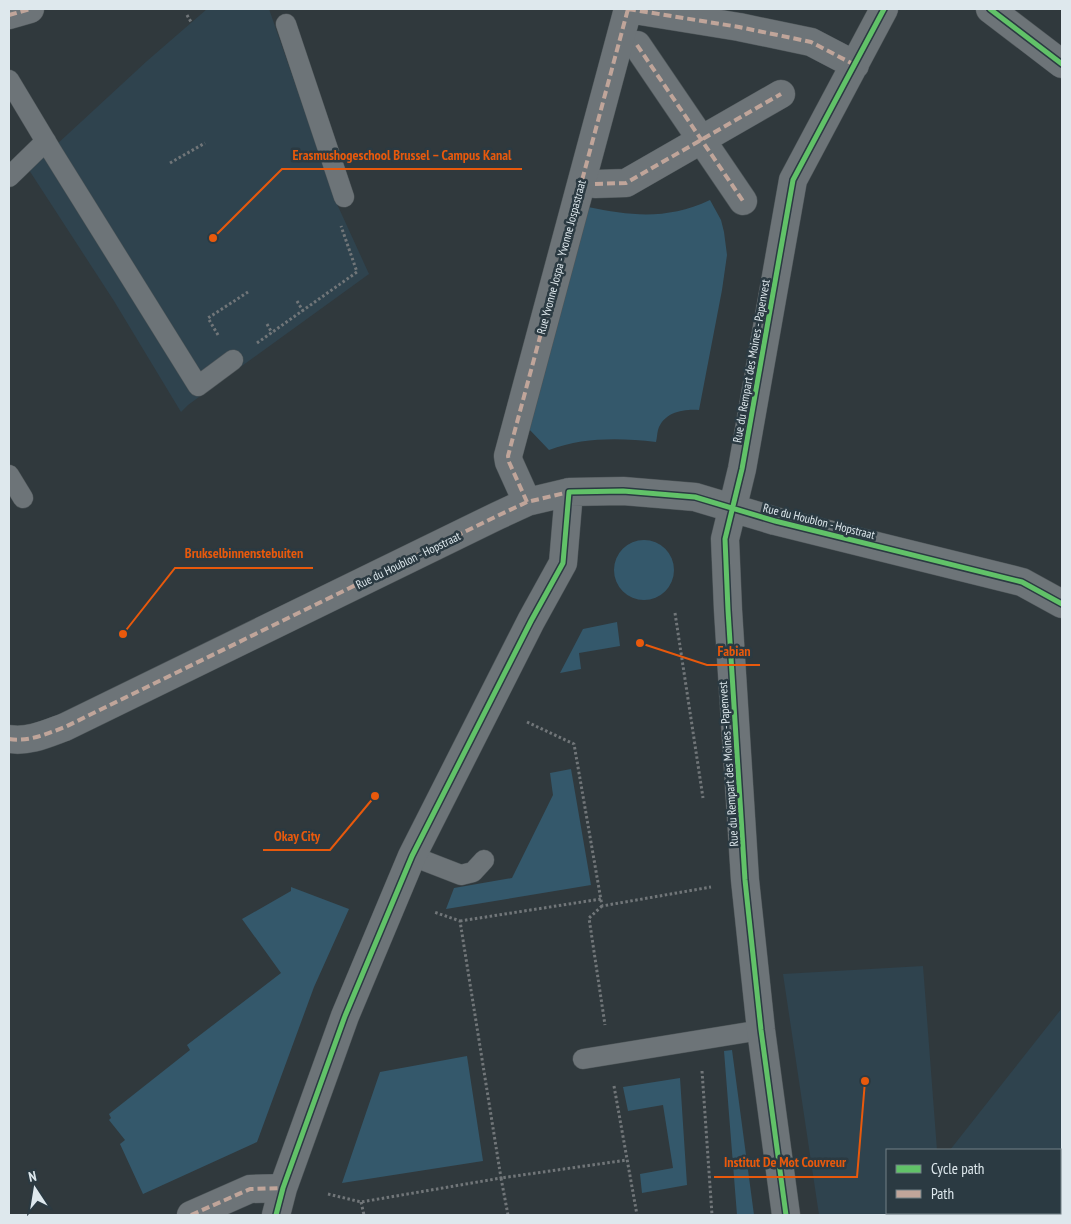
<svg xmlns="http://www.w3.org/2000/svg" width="1071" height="1224" font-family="'PT Sans Narrow',sans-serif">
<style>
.built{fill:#2f434e}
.green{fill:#34586b}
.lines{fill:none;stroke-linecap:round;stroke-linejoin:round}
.service-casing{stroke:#4d5558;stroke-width:21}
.pedestrian-casing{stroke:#4d5558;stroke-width:29}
.minor-casing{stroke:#4d5558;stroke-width:29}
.tertiary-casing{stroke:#4d5558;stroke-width:29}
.path{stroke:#717679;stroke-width:3;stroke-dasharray:2.5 2.5;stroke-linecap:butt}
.service{stroke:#6d7478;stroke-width:20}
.pedestrian{stroke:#6d7478;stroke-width:28}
.minor{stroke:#6d7478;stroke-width:28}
.tertiary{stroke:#6d7478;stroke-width:28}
.quiet{stroke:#c0a59a;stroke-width:4;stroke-dasharray:8 4;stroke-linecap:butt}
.cycleway-casing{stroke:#2b3a42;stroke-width:8}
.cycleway{stroke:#61c268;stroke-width:5}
.labels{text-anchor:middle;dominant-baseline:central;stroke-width:5;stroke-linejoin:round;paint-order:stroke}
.street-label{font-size:12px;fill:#dee8ed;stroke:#2b3a42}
.leader{fill:none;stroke:#e8590c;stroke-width:2}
.callout-dot{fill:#e8590c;stroke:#2b3a42;stroke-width:2}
.callout-label{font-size:14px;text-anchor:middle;font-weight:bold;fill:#e8590c;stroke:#2b3a42;stroke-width:5;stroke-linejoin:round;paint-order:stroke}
</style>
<rect width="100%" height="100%" fill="#30393d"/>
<!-- built -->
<path class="built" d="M207,9H269L337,204L369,274L188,405L181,412L114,301L29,170L147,61Z
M923,966L937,1150H887V1213H1060V1150H950L1062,1008V1215H819L783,974Z"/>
<!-- green -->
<path class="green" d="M710,200L721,220L724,232L727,255L722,290L699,410C683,409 664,412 658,430C657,434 657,438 656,442C620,438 584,437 549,450L528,428L588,207C632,216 667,220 710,200Z
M614 570a30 30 0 1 1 60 0a30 30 0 1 1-60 0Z
M617,622L620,646L579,653L581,669L560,673L583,629Z
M571,769L591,885L446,909L454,888L512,878L553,795L550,773Z
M291,887L349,909L314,987L257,1142L143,1194L120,1144L125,1140L109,1120L111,1118L109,1114L190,1050L187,1045L281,973L242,919L291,891Z
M732,1050L754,1215H737L724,1051Z
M467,1056L483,1161L342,1183L380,1072Z
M680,1078L687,1185L642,1193L640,1174L673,1168L663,1105L628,1111L623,1087Z"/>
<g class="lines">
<!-- service casing -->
<g class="service-casing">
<path id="service" d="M286,24L344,197
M9,80L51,150L198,386L233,360
M9,177L46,141
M9,475L23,498
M412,856L461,875L473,872L484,860
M583,1059L761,1030"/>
</g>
<!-- pedestrian casing -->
<g class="pedestrian-casing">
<path id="pedestrian" d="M637,45L743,201
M595,184L626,183L781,94"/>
</g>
<!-- minor casing -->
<g class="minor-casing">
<path id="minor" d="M628,9L739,27L811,42L855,65
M9,15L30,9
M527,502L509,462L508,456L628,9
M9,739C29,742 46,734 65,727L497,516L527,502L569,492L623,491L695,497L775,521L1022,582L1062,604
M191,1215L250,1189L283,1188
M276,1215L283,1188L345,1016L412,856L531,621L563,563L569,492
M786,1215L761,1030L745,880L728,610L725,539L742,469L793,180L884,9"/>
</g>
<!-- tertiary casing -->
<g class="tertiary-casing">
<path id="tertiary" d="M990,9L1062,64"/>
</g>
<!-- path -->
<path class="path" d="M187,15L191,22
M170,163L205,143
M297,301L303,311
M267,324L272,333
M218,335L208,318L248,292
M257,343L357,272L341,226
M675,613L703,798
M527,722L574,744L602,906L711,887
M602,906L589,918L605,1025
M460,921L601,899
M702,1071L712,1215
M614,1086L637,1215
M328,1194L361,1202L501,1178L460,921L434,912
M361,1202L364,1215
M508,1215L501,1178L627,1160"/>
<!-- service -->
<use href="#service" class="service"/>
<!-- pedestrian -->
<use href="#pedestrian" class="pedestrian"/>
<!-- minor -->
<use href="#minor" class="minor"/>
<!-- tertiary -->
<use href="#tertiary" class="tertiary"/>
<!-- quiet -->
<path class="quiet" d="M628,9L739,27L811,42L855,65
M9,15L30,9
M637,45L743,201
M595,184L626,183L781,94
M527,502L509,462L508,456L628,9
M9,739C29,742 46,734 65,727L497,516L527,502L569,492H573
M191,1215L250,1189L283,1188"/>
<!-- cycleway casing -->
<g class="cycleway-casing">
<path id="cycleway" d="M990,9L1062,64
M276,1215L283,1188L345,1016L412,856L531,621L563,563L569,492L623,491L695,497L775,521L1022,582L1062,604
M786,1215L761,1030L745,880L728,610L725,539L742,469L793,180L884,9"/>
</g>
<!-- cycleway -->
<use href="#cycleway" class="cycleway"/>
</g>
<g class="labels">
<!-- street labels -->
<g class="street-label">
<text transform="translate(561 257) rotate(-75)">Rue Yvonne Jospa - Yvonne Jospastraat</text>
<text transform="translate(751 361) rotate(-80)">Rue du Rempart des Moines - Papenvest</text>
<text transform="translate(819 521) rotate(14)">Rue du Houblon - Hopstraat</text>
<text transform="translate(408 560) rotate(-26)">Rue du Houblon - Hopstraat</text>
<text transform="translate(728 764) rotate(-94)">Rue du Rempart des Moines - Papenvest</text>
</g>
</g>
<!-- callouts -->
<path class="leader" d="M213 238L282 169H522M123 634L175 568H313M640 643L707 665H760M375 796L330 850H263M865 1081L857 1177H714"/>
<g class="callout-dot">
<circle cx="213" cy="238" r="5"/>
<circle cx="123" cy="634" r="5"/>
<circle cx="640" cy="643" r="5"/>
<circle cx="375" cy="796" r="5"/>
<circle cx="865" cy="1081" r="5"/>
</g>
<g class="callout-label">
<text x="402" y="160">Erasmushogeschool Brussel – Campus Kanal</text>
<text x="244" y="558">Brukselbinnenstebuiten</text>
<text x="734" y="656">Fabian</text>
<text x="297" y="841">Okay City</text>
<text x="785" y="1167">Institut De Mot Couvreur</text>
</g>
<!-- border -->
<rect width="1071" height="1224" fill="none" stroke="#dee8ed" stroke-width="20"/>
<!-- legend -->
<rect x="886" y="1149" width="175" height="65" fill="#2b3a42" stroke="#738086"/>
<rect x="896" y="1165" width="25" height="8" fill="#61c268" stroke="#738086"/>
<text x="931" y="1174" font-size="15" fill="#dee8ed">Cycle path</text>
<rect x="896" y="1190" width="25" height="8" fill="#c0a59a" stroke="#738086"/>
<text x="931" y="1199" font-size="15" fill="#dee8ed">Path</text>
<!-- north arrow -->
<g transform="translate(35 1189) rotate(348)" stroke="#2b3a42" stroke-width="4" paint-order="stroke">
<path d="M0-4L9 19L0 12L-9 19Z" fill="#dee8ed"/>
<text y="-8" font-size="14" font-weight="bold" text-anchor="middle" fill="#dee8ed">N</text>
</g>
</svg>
